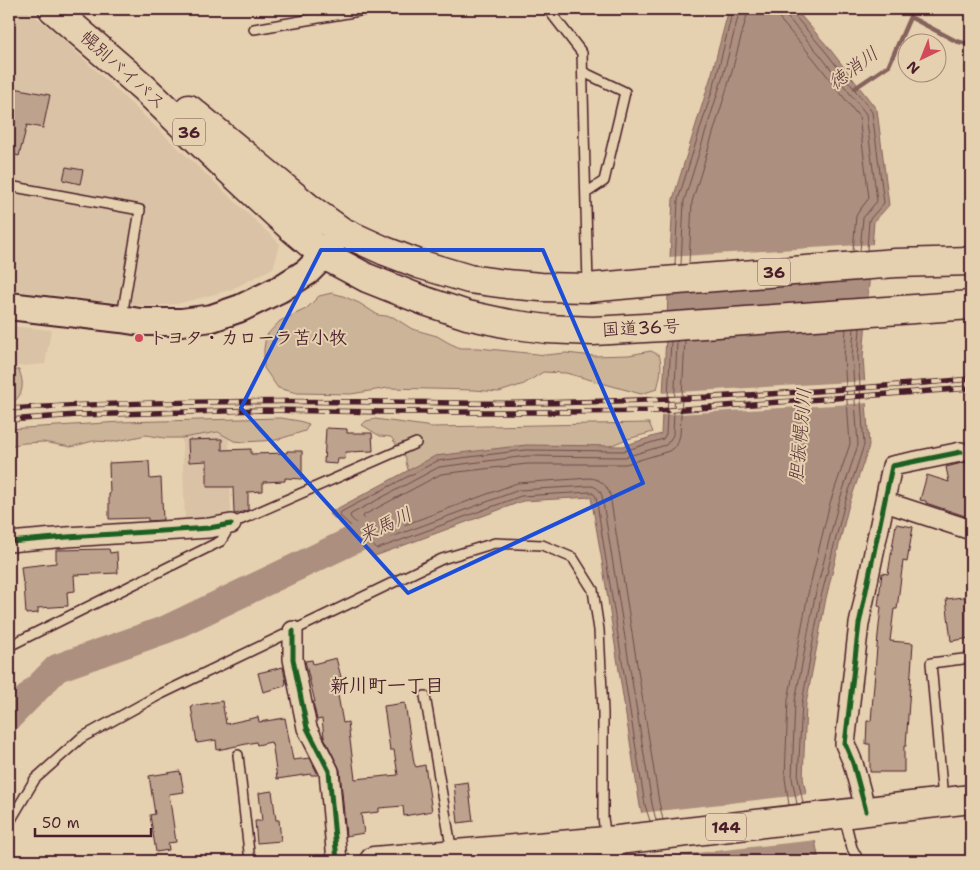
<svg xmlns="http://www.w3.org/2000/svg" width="980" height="870" font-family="'Shantell Sans','Klee One',sans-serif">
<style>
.built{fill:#d9c2a5}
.green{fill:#ccb499;stroke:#8b6a62}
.water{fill:#ac8f7e;stroke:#85625d}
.pier{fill:#e5d0af}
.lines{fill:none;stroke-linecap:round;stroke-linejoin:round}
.shore{stroke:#714c4c;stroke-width:1}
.stream{stroke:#85625d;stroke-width:4.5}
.river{stroke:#ac8f7e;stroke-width:28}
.building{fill:#bda28d;stroke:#4a1f2b}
.service-casing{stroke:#4a1f2b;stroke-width:12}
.minor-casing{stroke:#4a1f2b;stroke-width:22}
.secondary-casing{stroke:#4a1f2b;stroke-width:30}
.primary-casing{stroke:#4a1f2b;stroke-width:31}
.trunk-casing{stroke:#4a1f2b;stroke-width:31}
.service{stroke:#e5d0af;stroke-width:9}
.minor{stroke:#e5d0af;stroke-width:19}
.secondary{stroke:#e5d0af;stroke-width:26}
.primary{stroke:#e5d0af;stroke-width:28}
.trunk{stroke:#e5d0af;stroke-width:28}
.rail-casing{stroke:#4a1f2b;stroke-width:5.5}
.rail{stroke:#e5d0af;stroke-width:4;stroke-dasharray:11;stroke-linecap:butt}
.cycleway-casing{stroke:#e5d0af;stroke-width:8}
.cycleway{stroke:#1b5e20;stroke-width:5}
.marked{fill:none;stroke:#1d4ed8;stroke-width:4;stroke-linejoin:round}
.poi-dot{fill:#d1495b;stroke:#e5d0af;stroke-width:2}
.labels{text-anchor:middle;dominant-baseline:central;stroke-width:4;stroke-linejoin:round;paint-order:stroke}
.shield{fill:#e5d0af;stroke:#785453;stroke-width:1}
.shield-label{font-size:16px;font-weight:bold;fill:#4a1f2b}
.street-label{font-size:18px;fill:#4a1f2b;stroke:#e5d0af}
.poi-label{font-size:18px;font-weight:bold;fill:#4a1f2b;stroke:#e5d0af;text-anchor:start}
.water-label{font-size:19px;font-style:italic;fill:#5e353c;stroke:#e5d0af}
.neighbourhood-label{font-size:19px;font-weight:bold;fill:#4a1f2b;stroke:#e5d0af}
</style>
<rect width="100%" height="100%" fill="#e5d0af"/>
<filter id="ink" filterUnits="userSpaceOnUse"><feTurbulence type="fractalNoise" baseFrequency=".02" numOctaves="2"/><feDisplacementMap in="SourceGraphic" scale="10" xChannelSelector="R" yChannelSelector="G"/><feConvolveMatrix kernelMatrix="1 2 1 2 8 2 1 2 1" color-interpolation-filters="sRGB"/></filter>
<g filter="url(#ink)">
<!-- built -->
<path class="built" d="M9,9H24L27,10L58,35L280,244L273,268L230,290L177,304L149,306L9,290Z
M9,326L51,330L45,364L9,367Z
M182,433L229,434L231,518L185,523Z"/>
<!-- green -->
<path class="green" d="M332,293L343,296L359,303L378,315L393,317L412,329L437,336L449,343L460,348H479L546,355L566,353L594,356L629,355L651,351L659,355C663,365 660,378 657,389L641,394L566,373L543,372L524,384L499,392L474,390L388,388L351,394L297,393L278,388L264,368V349L266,336L280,321L306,309L319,296Z
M9,370H19C25,385 23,397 9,405Z
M281,418L299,421L309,424L305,431L276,440L244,442L234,441L218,432L182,438H165L146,435L113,442L93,441L71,447L43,442L24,443L9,446V429L121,422Z
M375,419L433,427L649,423L653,432L624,440L593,453L410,477L406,462V458L391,437L380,436L362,425L366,421Z"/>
<!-- water -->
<path class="water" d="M729,9H795L829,48L877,110L889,205L874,222L863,357L869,446L848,508L826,598L806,704L803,778L819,861H655L640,806L603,567L591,497L523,501L375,556L329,513L435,456L526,445L623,446L661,434L673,199L712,73Z"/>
<!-- pier -->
<path class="pier" d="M875,244L872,277L666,291L668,257Z
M867,381L869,403L660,415L661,393Z
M809,794L817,840L651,858L640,813Z"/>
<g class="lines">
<!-- shore -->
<path class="shore" d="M778,9V15L782,22L814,59L859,117L869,198L859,211L856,216L853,251
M785,9L786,13L788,18L820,55L866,114L877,201L863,218L860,251
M792,9L793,14L825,51L872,112L884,203L869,220L867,250
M689,264L692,202L730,78L747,15V9
M675,265L678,200L717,75L733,9
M681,265L684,201L723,76L740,9
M803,803L798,778L802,703L821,597L844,506L864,445L858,357L860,328
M797,804L792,778L795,701L815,596L838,505L858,445L852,357L854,328
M789,805L785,778L788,700L808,594L830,503L850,444L844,357L846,329
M656,820L652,804L602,496C600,490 596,486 590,486L519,490L378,542H376L351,518L350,516L351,514L439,467L527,456L625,457L666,445L670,440L673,435L677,341
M663,820L659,802L610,495C607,485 600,479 590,478L517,483L380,534L378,533L363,517L364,515L441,474L527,464H626L669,451L677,445L680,435L685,340
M650,821L645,805L596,497L594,494L590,492L521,496L377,549L340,516V514L341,512L437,461L526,450L624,451L663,439L666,434L671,341"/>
<!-- stream -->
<path class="stream" d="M855,88L889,65L910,17L956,41L971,45"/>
<!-- river -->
<path class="river" d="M9,717L57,668L167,629L391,522"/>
</g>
<!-- building -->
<path class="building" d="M9,87L50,95L43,128L27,125L19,156L9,153Z
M66,167L83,170L80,184L63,180Z
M326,428L347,429V433H372L373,451L346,452L345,459H338L337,464L324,463Z
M222,439V450L251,449V454L287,453V451H302V479L285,478V481L263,482V491L248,492V510L236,514L234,513L233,487H207V461L189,462L188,440Z
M149,461L150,479L161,478L163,520L148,521V518L109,519V494H110L109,463Z
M966,462L971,491V518L926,503V501L920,500L927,475L949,482L946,467Z
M896,524L913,527L907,562L903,561L897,609H894L890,641L913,643L906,746H904V772H870V744H866L867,721H871L878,635L881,607L878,606L882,573L888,574Z
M109,549L110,553L117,552L118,573L74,575L75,591L67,592L68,606L38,608V613L26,614L24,584H23L21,567L56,563V550Z
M971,596V638L951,641L946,599Z
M336,658L341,677L335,679L343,723L348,722L350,740L355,779L398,775L394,750H390L384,706L405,703L414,763L416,767L425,765L432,811L404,816L403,806L379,808V812L361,814L364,833L346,836L340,770L324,737L322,719L317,720L313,702H315L305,661L312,660L313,664Z
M283,667L286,683L285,684V686L263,692L258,673Z
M222,701L226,724L258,717L259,722L285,718L293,760L310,758L318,775H311V774L277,779L273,748L271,742L257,745L256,742L217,750L216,740L197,743L191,706Z
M180,771L184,792L169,794L176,842L168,843L169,850L156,852L150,815L155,814L149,776Z
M468,782L473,821L458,823L454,784Z
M272,791L276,820H279L281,841L257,843L255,821H262L259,793Z"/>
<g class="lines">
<!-- service casing -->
<g class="service-casing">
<path id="service" d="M548,9L582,53L588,285
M254,29L371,9
M583,72L625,92L604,181L586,193
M9,186L140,210L122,316
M9,646L221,541L231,524L416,443
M425,696L452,852
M238,755L250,861
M943,799L931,663L971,658
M844,816L852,848L859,861
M9,823L35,779L81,738L159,695L442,559L495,543L542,545L573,558L593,590L599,630L603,713V818L606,839"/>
</g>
<!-- minor casing -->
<g class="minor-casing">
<path id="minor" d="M885,502L971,530
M9,542L67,537L209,528L231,524
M293,631V659L307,728L329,771L337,861
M866,811L853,763L845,744L859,624L892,466L961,452
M606,841L613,861"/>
</g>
<!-- secondary casing -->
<g class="secondary-casing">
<path id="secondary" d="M9,306L121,319L140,322H182L212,318L241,308L280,289L307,272L324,255L341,231"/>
</g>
<!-- primary casing -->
<g class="primary-casing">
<path id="primary" d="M374,861L618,840L971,799"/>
</g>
<!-- trunk casing -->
<g class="trunk-casing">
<path id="trunk" d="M53,9L144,88L226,167L293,229L324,255L367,278L425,301L467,315L509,324L547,329L593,331L662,327L971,305
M189,109L310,209L341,231L385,251L419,264L469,279L506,284L541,287L588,288L652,282L896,263L971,261"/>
</g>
<!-- service -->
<use href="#service" class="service"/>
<!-- minor -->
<use href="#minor" class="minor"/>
<!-- secondary -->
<use href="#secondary" class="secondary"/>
<!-- primary -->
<use href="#primary" class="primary"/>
<!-- trunk -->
<use href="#trunk" class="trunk"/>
<!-- rail casing -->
<g class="rail-casing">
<path id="rail" d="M9,409C133,401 257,401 381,402C430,402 478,404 527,403C675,401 823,392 971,379
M9,420L77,415L265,410L383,412H565L657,411L971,388"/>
</g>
<!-- rail -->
<use href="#rail" class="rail"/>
<!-- cycleway casing -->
<g class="cycleway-casing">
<path id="cycleway" d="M9,542L67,537L209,528L231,524
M293,631V659L307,728L329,771L337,861
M866,811L853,763L845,744L859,624L892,466L961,452"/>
</g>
<!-- cycleway -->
<use href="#cycleway" class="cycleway"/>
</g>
</g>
<!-- marked area -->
<path class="marked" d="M321,250H543L643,483L408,593L241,408Z"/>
<!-- markers -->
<circle class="poi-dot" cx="139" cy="338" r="5"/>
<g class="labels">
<!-- shield labels -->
<g class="shield">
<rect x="173" y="118.5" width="32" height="27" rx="4"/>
<rect x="758" y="258.5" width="32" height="27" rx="4"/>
<rect x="706" y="813.5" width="40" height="27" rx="4"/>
</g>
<g class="shield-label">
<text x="189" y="132">36</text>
<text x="774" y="272">36</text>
<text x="726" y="827">144</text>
</g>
<!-- street labels -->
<g class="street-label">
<text transform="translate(123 70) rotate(42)">幌別バイパス</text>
<text transform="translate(641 328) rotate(-3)">国道36号</text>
</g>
<!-- poi labels -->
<g class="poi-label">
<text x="149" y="338">トヨタ・カローラ苫小牧</text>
</g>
<!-- water labels -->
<g class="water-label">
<text transform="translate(853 68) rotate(-37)">徳消川</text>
<text transform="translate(800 435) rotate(-85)">胆振幌別川</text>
<text transform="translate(385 525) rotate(-26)">来馬川</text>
</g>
<!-- neighbourhood labels -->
<g class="neighbourhood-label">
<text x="387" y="685">新川町一丁目</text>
</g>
</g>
<!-- margin -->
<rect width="980" height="870" fill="none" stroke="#e5d0af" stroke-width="30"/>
<rect x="15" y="15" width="950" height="840" fill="none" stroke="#4a1f2b" stroke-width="2" filter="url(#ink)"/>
<!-- north arrow -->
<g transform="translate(922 58) rotate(223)"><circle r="24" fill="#e5d0af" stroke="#a7897a"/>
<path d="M0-4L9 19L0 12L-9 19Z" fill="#d1495b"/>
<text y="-8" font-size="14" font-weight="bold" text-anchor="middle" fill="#4a1f2b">N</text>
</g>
<!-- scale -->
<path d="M35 828v8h116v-8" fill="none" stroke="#4a1f2b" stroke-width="2.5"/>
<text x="42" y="828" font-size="15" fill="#4a1f2b" stroke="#e5d0af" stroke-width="4" paint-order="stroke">50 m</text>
</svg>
